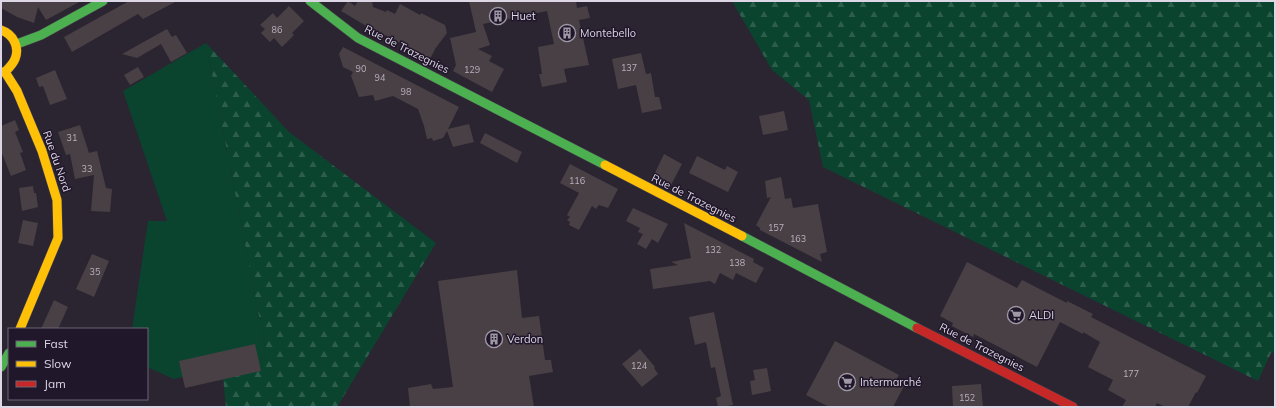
<svg xmlns="http://www.w3.org/2000/svg" width="1276" height="408" font-family="Mulish,sans-serif">
<style>
.green{fill:#0a442e}
.forest{fill:url(#forest-firs)}
.building{fill:#484045}
.lines{fill:none;stroke-linecap:round;stroke-linejoin:round}
.fast-casing{stroke:#48434d;stroke-width:10}
.slow-casing{stroke:#48434d;stroke-width:10}
.jam-casing{stroke:#48434d;stroke-width:10}
.fast{stroke:#4caf50;stroke-width:9}
.slow{stroke:#ffc107;stroke-width:9}
.jam{stroke:#c62828;stroke-width:9}
.labels{text-anchor:middle;dominant-baseline:central;stroke-width:3;stroke-linejoin:round;paint-order:stroke}
.number-label{font-size:9px;fill:#b8b1bd}
.poi-label{font-size:11px;fill:#ddd7e5;stroke:#21172b;text-anchor:start}
.street-label{font-size:11px;fill:#ddd7e5;stroke:#21172b}
</style>
<defs>
<pattern id="forest-firs" width="22" height="20" patternUnits="userSpaceOnUse"><rect width="22" height="20" fill="#0a442e"/><path d="M5 1l3.5 6h-7zM16 11l3.5 6h-7z" fill="#2d5e4c"/></pattern>
</defs>
<rect width="100%" height="100%" fill="#2b2531"/>
<!-- green -->
<path class="green" d="M206,43L267,357L174,379L147,367V329H132L148,221H167L123,91Z"/>
<!-- forest -->
<path class="forest" d="M732,1H1275V352L1271,353L1258,381L823,167L809,100L772,70Z
M206,43L289,132L436,243L337,407H226L222,367L267,357Z"/>
<!-- building -->
<path class="building" d="M1,1H81L46,20L38,7L34,23L17,17L1,8Z
M129,1H177L143,19L138,14L72,52L64,37Z
M348,1L355,6L358,1H372L373,7L386,12L387,10L395,14L400,4L420,15L421,13L445,25L447,33L435,49L430,59L385,35L381,36L370,30L368,27L341,11Z
M469,1H576L577,8L587,6L590,18L579,20L589,65L564,69L567,82L542,87L539,74H542L538,47L554,44L547,11L483,24L490,45L478,49L492,56L489,61L504,69L492,92L462,76L453,71L456,65L450,38L476,32Z
M289,6L304,21L292,33L294,35L282,47L274,38L270,42L261,33L265,29L260,25L273,13L277,18Z
M167,29L172,37L176,35L187,53L171,62L161,44L137,58L122,54Z
M343,47L459,107L448,129L469,124L474,142L453,147L447,131L443,138L433,141L432,138L427,139L424,126L418,109L393,96L375,101L373,95L359,97L351,76L353,72L343,67L339,54Z
M641,53L646,74L651,73L655,97H659L662,109L642,113L636,85L618,89L612,59Z
M138,67L144,77L130,85L124,75Z
M55,70L67,99L50,105L43,86L39,87L36,78Z
M784,111L788,130L763,135L759,116Z
M15,120L19,130L15,132L23,152L20,153L26,170L11,176L1,151V126Z
M80,125L89,153L97,151L106,188L112,189L110,212L91,211L94,175L75,179L70,154L66,155L58,132Z
M485,133L522,152L517,163L480,143Z
M664,154L682,164L671,185L654,175Z
M697,156L725,170L727,166L738,172L728,192L689,173Z
M570,164L618,189L608,208L599,205L596,209L592,206L579,230L569,225L570,222L567,220L570,217L567,215L579,193L560,183Z
M781,177L785,199L791,198L793,208L818,204L827,252L820,254L822,262L760,230V228L756,225L771,197L767,198L765,181Z
M33,186L34,193H36L38,207L22,211L19,188Z
M633,208L668,224L658,243L652,239L646,249L637,244L643,234L638,232L640,228L626,221Z
M23,220L38,223L33,246L18,243Z
M684,223L754,259L753,262L764,268L756,283L736,273L733,280L720,273L715,284L710,281L653,289L650,269L678,265L671,262L691,258Z
M92,254L109,261L94,297L76,289Z
M967,262L1017,288L1022,280L1067,303V301L1093,314L1091,317L1206,376L1197,393L1196,392L1188,407H1165L1157,403L1155,407H1122L1126,400L1108,390L1113,380L1088,367L1100,342L1083,332V334L1060,322L1037,367L974,334L973,337L952,326L953,323L940,316Z
M517,270L522,318L539,316L545,360H551L553,372L529,376L534,407H410L408,388L431,384L433,389L453,387L438,281Z
M54,300L68,307L58,329H41Z
M714,312L733,405L721,407H718L716,398L721,396L715,367L711,368L706,342L695,345L689,317Z
M835,341L899,375L895,382L904,386L893,407H829L806,395Z
M255,344L261,371L185,388L179,361Z
M640,349L655,367L654,368L658,374L642,387L622,364Z
M767,368L771,391L752,395L750,381L755,380L753,370Z
M981,384L983,407H953L952,386Z"/>
<g class="lines">
<!-- fast casing -->
<g class="fast-casing">
<path id="fast" d="M310,1L358,38L605,165
M17,44L41,35L103,1
M742,236L917,328
M1,367L9,353"/>
</g>
<!-- slow casing -->
<g class="slow-casing">
<path id="slow" d="M1,30C13,34 20,47 15,59C13,64 9,68 5,72H1
M5,72L17,91L42,151L57,200L58,238L20,329
M605,165L742,236"/>
</g>
<!-- jam casing -->
<g class="jam-casing">
<path id="jam" d="M917,328L1073,407"/>
</g>
<!-- fast -->
<use href="#fast" class="fast"/>
<!-- slow -->
<use href="#slow" class="slow"/>
<!-- jam -->
<use href="#jam" class="jam"/>
</g>
<!-- icons -->
<defs>
<g id="building-ring" transform="scale(0.9)"><circle r="9.5" fill="#21172b" stroke="#9f99a6" stroke-width="1.5"/><path d="M-4-6H4V6H1V3H-1V6H-4ZM-2.5-4.3h1.7v1.8h-1.7ZM.8-4.3h1.7v1.8H.8ZM-2.5-1h1.7V.8h-1.7ZM.8-1h1.7V.8H.8Z" fill="#9f99a6"/></g>
<g id="supermarket-ring" transform="scale(0.9)"><circle r="9.5" fill="#21172b" stroke="#9f99a6" stroke-width="1.5"/><path d="M-6-5.5h2.5l.6 2H6L4.5 2H-2.5L-4.4-4H-6ZM-1.5 3.2a1.3 1.3 0 1 0 .1 0ZM3 3.2a1.3 1.3 0 1 0 .1 0Z" fill="#9f99a6"/></g>
</defs>
<g fill-rule="evenodd">
<use href="#building-ring" x="498" y="16"/>
<use href="#building-ring" x="567" y="33"/>
<use href="#supermarket-ring" x="1016" y="315"/>
<use href="#building-ring" x="494" y="339"/>
<use href="#supermarket-ring" x="847" y="382"/>
</g>
<g class="labels">
<!-- number labels -->
<g class="number-label">
<text x="277" y="29">86</text>
<text x="629" y="67">137</text>
<text x="361" y="68">90</text>
<text x="472" y="69">129</text>
<text x="380" y="77">94</text>
<text x="406" y="91">98</text>
<text x="72" y="137">31</text>
<text x="87" y="168">33</text>
<text x="577" y="180">116</text>
<text x="776" y="227">157</text>
<text x="798" y="238">163</text>
<text x="713" y="249">132</text>
<text x="737" y="262">138</text>
<text x="95" y="271">35</text>
<text x="639" y="365">124</text>
<text x="1131" y="373">177</text>
<text x="967" y="397">152</text>
</g>
<!-- poi labels -->
<g class="poi-label">
<text x="511" y="16">Huet</text>
<text x="580" y="33">Montebello</text>
<text x="1029" y="315">ALDI</text>
<text x="507" y="339">Verdon</text>
<text x="860" y="382">Intermarché</text>
</g>
<!-- street labels -->
<g class="street-label">
<text transform="translate(407 49) rotate(27)">Rue de Trazegnies</text>
<text transform="translate(57 161) rotate(71)">Rue du Nord</text>
<text transform="translate(694 198) rotate(27)">Rue de Trazegnies</text>
<text transform="translate(982 347) rotate(27)">Rue de Trazegnies</text>
</g>
</g>
<!-- border -->
<rect width="1276" height="408" fill="none" stroke="#ddd7e5" stroke-width="4"/>
<!-- legend -->
<rect x="8" y="328" width="140" height="72" fill="#21172b" stroke="#6c6475"/>
<rect x="16" y="341" width="20" height="6" fill="#4caf50" stroke="#6c6475"/>
<text x="44" y="348" font-size="12" fill="#ddd7e5">Fast</text>
<rect x="16" y="361" width="20" height="6" fill="#ffc107" stroke="#6c6475"/>
<text x="44" y="368" font-size="12" fill="#ddd7e5">Slow</text>
<rect x="16" y="381" width="20" height="6" fill="#c62828" stroke="#6c6475"/>
<text x="44" y="388" font-size="12" fill="#ddd7e5">Jam</text>
</svg>
